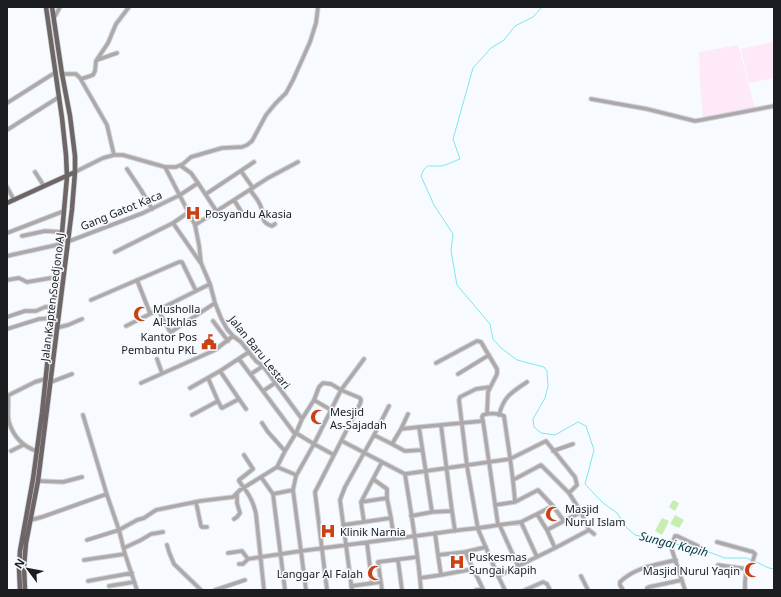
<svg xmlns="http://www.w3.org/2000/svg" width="781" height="597" font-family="'Noto Sans',sans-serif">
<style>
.education{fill:#fee9f8}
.green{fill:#c8edb1}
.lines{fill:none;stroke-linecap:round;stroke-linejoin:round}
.stream{stroke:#7fe7ec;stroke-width:1}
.minor-casing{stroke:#d4d7db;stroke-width:5.5}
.major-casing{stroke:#d4d7db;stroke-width:6}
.minor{stroke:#ada8a9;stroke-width:3.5}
.major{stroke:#6d6566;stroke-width:4.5}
.labels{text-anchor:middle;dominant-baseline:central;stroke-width:3;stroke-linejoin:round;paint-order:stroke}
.street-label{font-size:11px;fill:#1c1d20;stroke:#f7faff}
.poi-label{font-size:11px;fill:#1c1d20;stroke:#f7faff;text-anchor:start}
.water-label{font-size:12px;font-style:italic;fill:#05393c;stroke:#f7faff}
</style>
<rect width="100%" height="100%" fill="#f7faff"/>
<!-- education -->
<path class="education" d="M774,42V78L749,83L741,49Z
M738,45L755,108L703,118L700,84L699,52Z"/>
<!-- green -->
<path class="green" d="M673,500L679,503L675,511L669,507Z
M675,515L684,520L679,528L670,524Z
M662,518L669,521L662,535L655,531Z"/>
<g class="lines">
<!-- stream -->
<path class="stream" d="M542,7L533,17L515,26L504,40L491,48L473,68L453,139L460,159C454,161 447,165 441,166C429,167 426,162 421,176L434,205L453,234L451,251L457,285L490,324L493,339L501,348L517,360L544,367L547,371L548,386L545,398L533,419L534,427L541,433L555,435L578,422L586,426L594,450L585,484L602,502L617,513L627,528L635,535L672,543
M675,544L698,548L725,558H747L751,560
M754,561L769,568L774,569"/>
<!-- minor casing -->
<g class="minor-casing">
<path id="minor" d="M54,18L60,7
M97,60L117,53
M62,74H76L80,78L107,125L114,155
M81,79L93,75L95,71L96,61L108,43L116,24L129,7
M591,99L647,109L695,121L701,120L774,106
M7,103L56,72
M7,130L59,97
M181,166L191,173L198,183
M165,167L195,225L199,245L201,263L210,284L215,303L221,318L227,329L233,336L241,342L256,361L263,366L302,419L314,400L319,387L323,383L331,384L341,390L360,398L361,400L360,404L315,492L327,590
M127,169L141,190L152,209
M241,171L253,188
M35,172L44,186
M75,172L103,158L114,155H123L165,167H176L183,164L191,157L222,148L242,147L247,145L252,141L266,115L275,104L286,93L293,80L310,42L316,23L318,7
M7,187L14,200
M250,190C254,195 259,201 261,207C265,216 259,222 272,226L275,224
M206,194L254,162
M234,200L244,216
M173,223L200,262
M195,225L268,178L298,162
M7,233L64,211
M22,236L45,231L62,232
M67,242L143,213L180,195L198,183L217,212
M115,252L173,223L189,212
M7,256L61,244
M7,280L19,278L27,282L57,277
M137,280L150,313
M91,300L179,262H182L196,291
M158,310L169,330L171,332L215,303
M7,317L25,311H36L45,307H53
M213,321L228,341
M126,326L210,284
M56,328L68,325L82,319
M7,329L39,319L52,318
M157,359L162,373
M239,359L295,434
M436,363L477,341L481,342L497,369V374L488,392L487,414
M251,374L263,366
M458,374L489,355
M51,382L72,374
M141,383L215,350L233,336
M490,387L476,389L460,397L459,400L467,466L478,529L498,576L505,590
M190,388L220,371L249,352
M263,391L275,383
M7,396L35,382L45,379
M8,396C9,404 7,414 9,422C13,436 23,447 37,451
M239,399L246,409
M314,400L331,410
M218,401L221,407L222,408L239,399L220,371
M83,415L107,495
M192,415L218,401L208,378
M499,415C504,396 512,392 527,382
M483,421L482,417L483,415C489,413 499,413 504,416C508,445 513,473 515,502L495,505
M262,423L268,432L285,451L296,433L302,419
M419,427L483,421L489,462L510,459L546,441L575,477L577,485L569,493
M401,429L408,414
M296,433L314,444L341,390L364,359
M374,435L389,406
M342,441L382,462
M422,450L405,451L392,444L401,429L419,427L432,512
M11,451L23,445
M285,451L277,467L294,474L296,476
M553,451L573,444
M244,455L253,469L239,480V481C248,493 253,500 256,514L264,590
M334,455L314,444L296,476L293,490L301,551C352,544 402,538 452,531C468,529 483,528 498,525L489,462L405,474C411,513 418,551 421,590
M277,467L261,477L273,494L293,490
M373,479L361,502L387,498
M513,480L541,465L569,493L581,512
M38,481L63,482L82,477
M273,494L285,590
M196,502L201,526L202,527H207
M361,502L364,522
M553,506L564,521L581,512L589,530L594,534
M452,511L455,531
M537,514L547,530
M411,516L432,512L452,511L441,425
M234,519L237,517L240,513L237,503V494
M31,520L42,517L104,495H107L119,530L125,554L137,590
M564,521L547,530L555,548L589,530
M521,522L537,557
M343,525L391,518
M498,525L521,522L553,506L538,490L515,502
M500,526L518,566
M435,533L438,555
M394,539L391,518L387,498V489L373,479L382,462L405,474
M87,540L119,530L137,520L144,518L156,510L200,501L233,497L240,490L261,477
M717,542L753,552L755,554L752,563L746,571L745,582V590
M367,543L372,583
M167,545L169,552L174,564L201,590
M124,548L141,540L151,534L163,532
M465,552L438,555L441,575L473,569
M228,553L242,551L248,559
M84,560L125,554
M398,560L402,590
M239,564H243L248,559L301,551L306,590
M718,565L747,569
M498,576L555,548
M581,576L588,590
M420,578L441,575
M88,581L132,573
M109,586L134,582
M351,586L381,582
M215,590L245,580
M352,590L340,500L345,487L374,435L392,444
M382,590L378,562L417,557
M476,590L483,589L465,552L486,547
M525,590L543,582L547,584L550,590
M623,590L620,585V582C635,567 656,565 676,560
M647,590V588L649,587L682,580
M685,590L672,550L673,542L675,536H677L698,546"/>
</g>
<!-- major casing -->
<g class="major-casing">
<path id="major" d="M7,203L75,172
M20,590L19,568L20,551L33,479L42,413L52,318L61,244L67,177L66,155L62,118L46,7
M25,590L24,566L26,543L38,481L72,209L75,172V156L70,116L62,74L52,7"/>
</g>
<!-- minor -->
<use href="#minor" class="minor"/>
<!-- major -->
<use href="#major" class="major"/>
</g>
<!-- icons -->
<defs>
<g id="hospital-bare" transform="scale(1.2)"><path d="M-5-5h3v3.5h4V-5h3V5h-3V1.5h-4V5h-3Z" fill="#ca4213" stroke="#f7faff" stroke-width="2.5" paint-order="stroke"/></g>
<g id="mosque-bare" transform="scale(1.2)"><path d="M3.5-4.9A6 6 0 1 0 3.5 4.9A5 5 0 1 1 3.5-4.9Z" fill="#ca4213" stroke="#f7faff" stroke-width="2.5" paint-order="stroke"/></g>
<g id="civic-bare" transform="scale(1.2)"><path d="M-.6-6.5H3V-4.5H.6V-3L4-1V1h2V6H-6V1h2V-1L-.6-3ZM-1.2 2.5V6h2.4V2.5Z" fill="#ca4213" stroke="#f7faff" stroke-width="2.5" paint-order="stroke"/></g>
</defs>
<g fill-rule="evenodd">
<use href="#hospital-bare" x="193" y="213"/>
<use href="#mosque-bare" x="141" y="314"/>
<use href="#civic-bare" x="209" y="342"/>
<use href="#mosque-bare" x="318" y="417"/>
<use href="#mosque-bare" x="553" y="514"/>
<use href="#hospital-bare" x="328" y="531"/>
<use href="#hospital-bare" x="457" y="562"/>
<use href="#mosque-bare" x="752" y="570"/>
<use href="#mosque-bare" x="375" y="573"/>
</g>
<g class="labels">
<!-- street labels -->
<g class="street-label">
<text transform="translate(121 210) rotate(-22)">Gang Gatot Kaca</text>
<text transform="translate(52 297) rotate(-83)">Jalan Kapten Soedjono AJ</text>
<text transform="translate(260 352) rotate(51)">Jalan Baru Lestari</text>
</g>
<!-- poi labels -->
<g class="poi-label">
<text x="205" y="213">Posyandu Akasia</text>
<text x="153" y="308">Musholla<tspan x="153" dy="13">Al-Ikhlas</tspan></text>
<text x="197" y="336" text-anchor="end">Kantor Pos<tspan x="197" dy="13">Pembantu PKL</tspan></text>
<text x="330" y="411">Mesjid<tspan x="330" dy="13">As-Sajadah</tspan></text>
<text x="565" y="508">Masjid<tspan x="565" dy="13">Nurul Islam</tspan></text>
<text x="340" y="531">Klinik Narnia</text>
<text x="469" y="556">Puskesmas<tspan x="469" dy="13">Sungai Kapih</tspan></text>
<text x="740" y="570" text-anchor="end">Masjid Nurul Yaqin</text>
<text x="363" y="573" text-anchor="end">Langgar Al Falah</text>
</g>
<!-- water labels -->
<g class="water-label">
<text transform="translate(674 544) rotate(14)">Sungai Kapih</text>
</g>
</g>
<!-- border -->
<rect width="781" height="597" fill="none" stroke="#1c1d20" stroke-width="16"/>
<!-- north arrow -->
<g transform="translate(28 569) rotate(302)" stroke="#f7faff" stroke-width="3" paint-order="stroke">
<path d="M0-3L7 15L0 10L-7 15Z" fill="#1c1d20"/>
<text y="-6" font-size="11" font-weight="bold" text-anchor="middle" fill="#1c1d20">N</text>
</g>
</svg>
